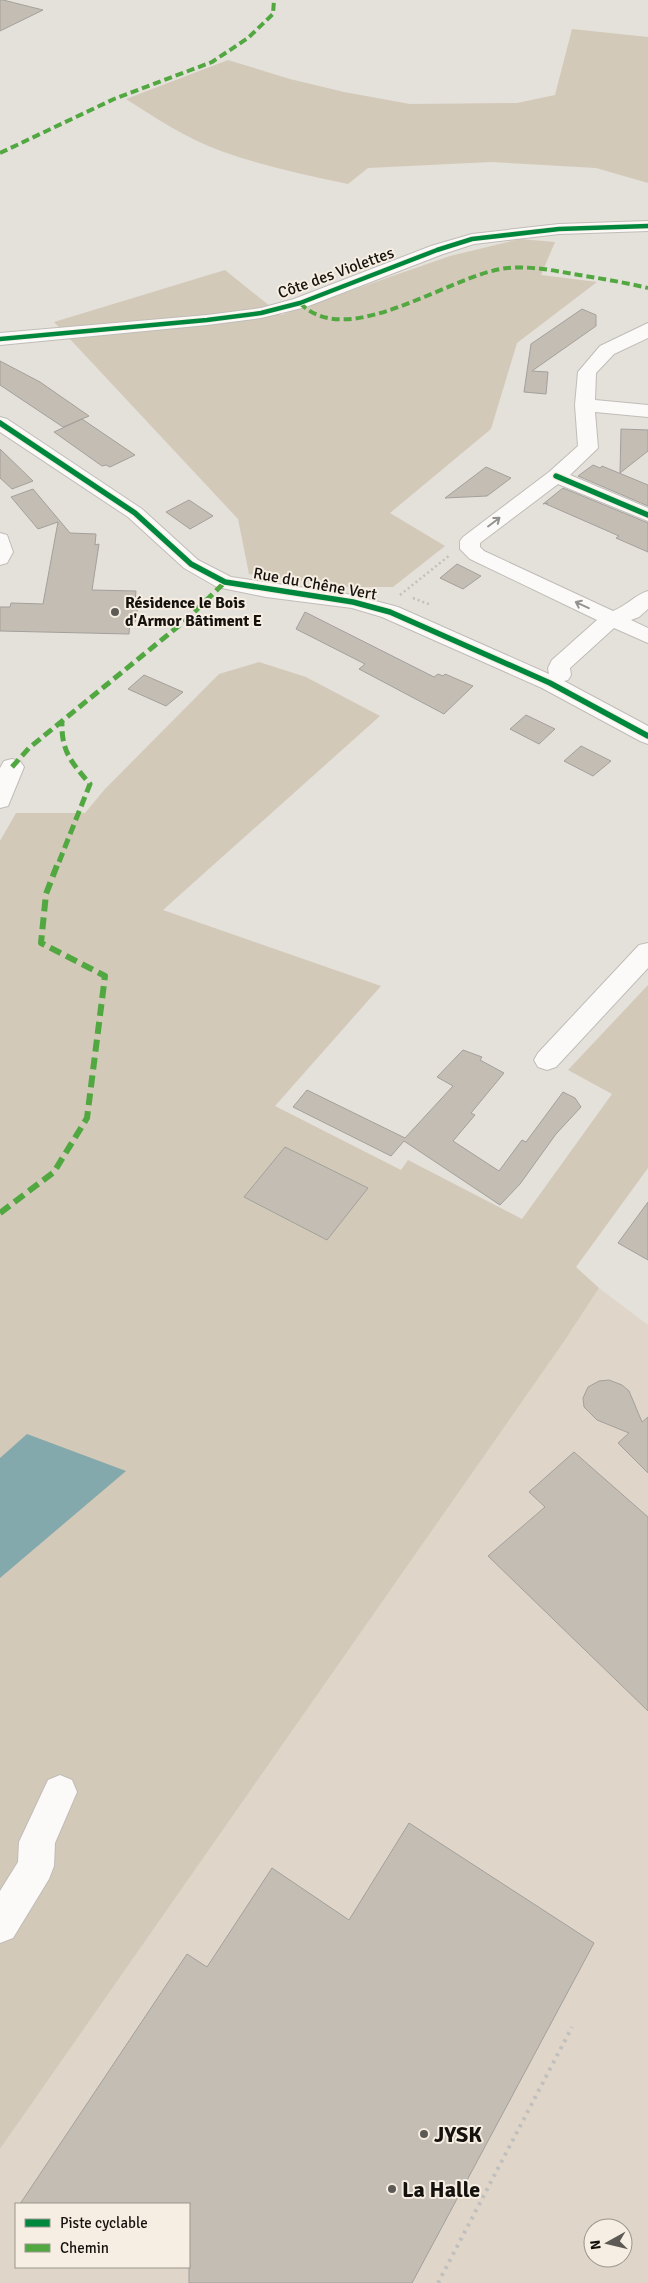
<svg xmlns="http://www.w3.org/2000/svg" width="648" height="2283" font-family="Signika,sans-serif">
<style>
.built{fill:#dfd6c9;fill-rule:evenodd}
.green{fill:#d3c9b9}
.water{fill:#83a9ac}
.building{fill:#c4bdb3;stroke:#a3a09c}
.lines{fill:none;stroke-linecap:round;stroke-linejoin:round}
.minor-casing{stroke:#c0bcb7;stroke-width:2}
.path-far1{stroke:#c1c0be;stroke-width:2.5;stroke-dasharray:2 3;stroke-linecap:butt}
.path{stroke:#c1c0be;stroke-width:4;stroke-dasharray:3 5;stroke-linecap:butt}
.minor{fill:#fbfaf9;fill-rule:evenodd}
.quiet-far2{stroke:#51a841;stroke-width:4;stroke-dasharray:8 4;stroke-linecap:butt}
.quiet-far1{stroke:#51a841;stroke-width:5;stroke-dasharray:10 5;stroke-linecap:butt}
.quiet{stroke:#51a841;stroke-width:6;stroke-dasharray:12 6;stroke-linecap:butt}
.cycleway-far1-casing{stroke:#f6eee2;stroke-width:6}
.cycleway-casing{stroke:#f6eee2;stroke-width:8}
.cycleway-far1{stroke:#00873e;stroke-width:4.5}
.cycleway{stroke:#00873e;stroke-width:5.5}
.oneway{stroke:#94928f}
.poi-dot{fill:#5d5a55;stroke:#f6eee2;stroke-width:2}
.labels{text-anchor:middle;dominant-baseline:central;stroke-width:4;stroke-linejoin:round;paint-order:stroke}
.far-street-label{font-size:16px;fill:#15120e;stroke:#f6eee2}
.far-poi-label{font-size:16px;font-weight:bold;fill:#15120e;stroke:#f6eee2;text-anchor:start}
.near-poi-label{font-size:22px;font-weight:bold;fill:#15120e;stroke:#f6eee2;text-anchor:start}
</style>
<rect width="100%" height="100%" fill="#e4e0da"/>
<!-- built -->
<path class="built" d="M599,1288L648,1325V2283H0V2149L563,1343ZM16,2204H189V2267H16ZM593,2228H623V2258H593Z"/>
<!-- green -->
<path class="green" d="M572,29L648,37V183L596,168L491,162L368,168L348,184C305,175 262,166 221,151C187,139 156,118 126,99L228,60L290,79L344,92L410,104L517,103L555,95Z
M520,239L555,242L541,275L597,282L517,343L491,429L390,513L445,546L393,587H346L249,574L238,519L54,322L225,270L281,315L450,256Z
M259,662L306,677L380,716L163,910L381,986L275,1106L401,1170L408,1160L522,1219L612,1094L568,1070L648,985V1168L576,1267L599,1288L563,1343L0,2149V841L16,813H85L105,789L219,674Z"/>
<!-- water -->
<path class="water" d="M27,1434L126,1471L0,1578V1458Z"/>
<!-- building -->
<path class="building" d="M0,0H3L43,10L0,31Z
M582,309L596,315V326L532,371L548,372L546,394L524,392L531,344Z
M0,361L40,382L89,416L63,427L0,385Z
M82,419L135,455L110,467L106,465L102,466L54,432Z
M621,429L648,430V451L620,473Z
M0,449L33,481L12,489L0,478Z
M593,465L600,468L602,466L648,485V506L578,476Z
M486,467L511,478L487,496L445,498Z
M563,488L648,523V552L616,538L619,536L546,504L548,503L543,504Z
M33,489L70,533L96,534L95,545L99,544L92,590L136,591L135,602H139L135,622H130L129,634L0,631V607H10L11,603L43,604L58,522L38,529L11,497Z
M189,500L213,516L190,529L166,512Z
M457,564L481,576L463,589L440,578Z
M305,612L434,677L438,674L443,676L445,674L473,686L444,714L359,669L365,664L296,629Z
M144,675L183,692L166,706L128,689Z
M526,715L555,729L539,744L510,729Z
M581,746L611,761L593,776L564,761Z
M463,1050L482,1057L480,1060L504,1073L471,1113L475,1115L453,1141L499,1171L522,1140L526,1142L563,1092L575,1098L581,1107L556,1134L520,1184L500,1205L404,1141L391,1156L293,1107L307,1090L405,1138L453,1086L437,1077Z
M285,1147L368,1188L327,1240L244,1197Z
M648,1202V1260L618,1243Z
M609,1380L622,1385L629,1391L642,1422L648,1417V1473L618,1443L629,1433L597,1420L584,1407L583,1398L588,1387L599,1381Z
M574,1452L648,1517V1711L488,1556L545,1507L529,1492Z
M409,1823L594,1943L412,2283H189V2204H20L187,1954L207,1967L272,1868L349,1920Z"/>
<g class="lines">
<!-- minor casing -->
<g class="minor-casing">
<path id="minor" d="M648,221V231L559,234L474,244L443,254L306,307L261,318L207,325L0,345V333L207,315L261,308L294,299L431,246L472,234L559,224Z
M648,323V338L614,354L596,373L595,400L648,405V417L595,412L598,448L570,475L648,508V521L558,484L480,543V547L484,551L613,611C626,606 635,595 648,591V609L639,617L631,620L648,628V643L614,628L570,668L571,675L568,680L564,681L648,726V744L640,741L542,688L382,617L352,608L266,597L217,587L184,568L128,517L0,432V417L7,419L142,509L198,560L231,577L353,595L398,607L549,674L548,668L552,660L597,620L470,559L460,549V541L463,537L549,472L578,446L575,405L578,372L600,346Z
M0,533L7,535L13,552L7,563L0,565Z
M12,759L20,761L24,767L8,806L0,808V768L4,761Z
M648,943V968L556,1067L547,1070L538,1067L534,1060L538,1053L639,945Z
M60,1775L72,1780L77,1792L55,1843L54,1866L49,1879L13,1938L0,1943V1891L18,1862L19,1842L48,1780Z"/>
</g>
<!-- path-far1 -->
<path class="path-far1" d="M400,595L450,555
M413,598L431,605"/>
<!-- path -->
<path class="path" d="M438,2283L572,2027"/>
<!-- minor -->
<use href="#minor" class="minor"/>
<!-- quiet-far2 -->
<path class="quiet-far2" d="M0,153L114,99L212,62L248,38L273,14L274,0
M300,303C348,353 452,273 508,268C530,266 552,270 573,274C598,278 623,282 648,288"/>
<!-- quiet-far1 -->
<path class="quiet-far1" d="M12,767L29,748L186,620L225,582
M59,862L90,784C71,762 61,751 62,721"/>
<!-- quiet -->
<path class="quiet" d="M0,1213L54,1172L87,1118L105,976L41,943L46,894L59,860"/>
<!-- cycleway-far1 casing -->
<g class="cycleway-far1-casing">
<path id="cycleway-far1" d="M0,339L207,320L261,313L300,303L437,250L472,239L559,229L648,226"/>
</g>
<!-- cycleway casing -->
<g class="cycleway-casing">
<path id="cycleway" d="M0,423L135,513L191,564L225,582L353,602L390,612L550,683L648,736
M556,476L648,515"/>
</g>
<!-- cycleway-far1 -->
<use href="#cycleway-far1" class="cycleway-far1"/>
<!-- cycleway -->
<use href="#cycleway" class="cycleway"/>
</g>
<!-- one-way arrows -->
<defs><path id="oneway-shaft" d="M-6 0H5M1.5-3L5.5 0L1.5 3" fill="none" stroke-width="1.6" stroke-linecap="round" stroke-linejoin="round" transform="scale(1.25)"/></defs>
<g class="oneway">
<use href="#oneway-shaft" transform="translate(494 522) rotate(-37)"/>
<use href="#oneway-shaft" transform="translate(582 605) rotate(-155)"/>
</g>
<!-- markers -->
<g class="poi-dot">
<circle cx="115" cy="612" r="5"/>
<circle cx="424" cy="2134" r="5"/>
<circle cx="392" cy="2189" r="5"/>
</g>
<g class="labels">
<!-- far-street labels -->
<g class="far-street-label">
<text transform="translate(336 273) rotate(-20)">Côte des Violettes</text>
<text transform="translate(315 584) rotate(10)">Rue du Chêne Vert</text>
</g>
<!-- far-poi labels -->
<g class="far-poi-label">
<text x="125" y="603">Résidence le Bois<tspan x="125" dy="18">d'Armor Bâtiment E</tspan></text>
</g>
<!-- near-poi labels -->
<g class="near-poi-label">
<text x="434" y="2134">JYSK</text>
<text x="402" y="2189">La Halle</text>
</g>
</g>
<!-- legend -->
<rect x="15" y="2203" width="175" height="65" fill="#f6eee2" stroke="#9c968d"/>
<rect x="25" y="2219" width="25" height="8" fill="#00873e" stroke="#9c968d"/>
<text x="60" y="2228" font-size="15" fill="#15120e">Piste cyclable</text>
<rect x="25" y="2244" width="25" height="8" fill="#51a841" stroke="#9c968d"/>
<text x="60" y="2253" font-size="15" fill="#15120e">Chemin</text>
<!-- north arrow -->
<g transform="translate(608 2243) rotate(262)"><circle r="24" fill="#f6eee2" stroke="#9c968d"/>
<path d="M0-4L9 19L0 12L-9 19Z" fill="#5d5a55"/>
<text y="-8" font-size="14" font-weight="bold" text-anchor="middle" fill="#15120e">N</text>
</g>
</svg>
